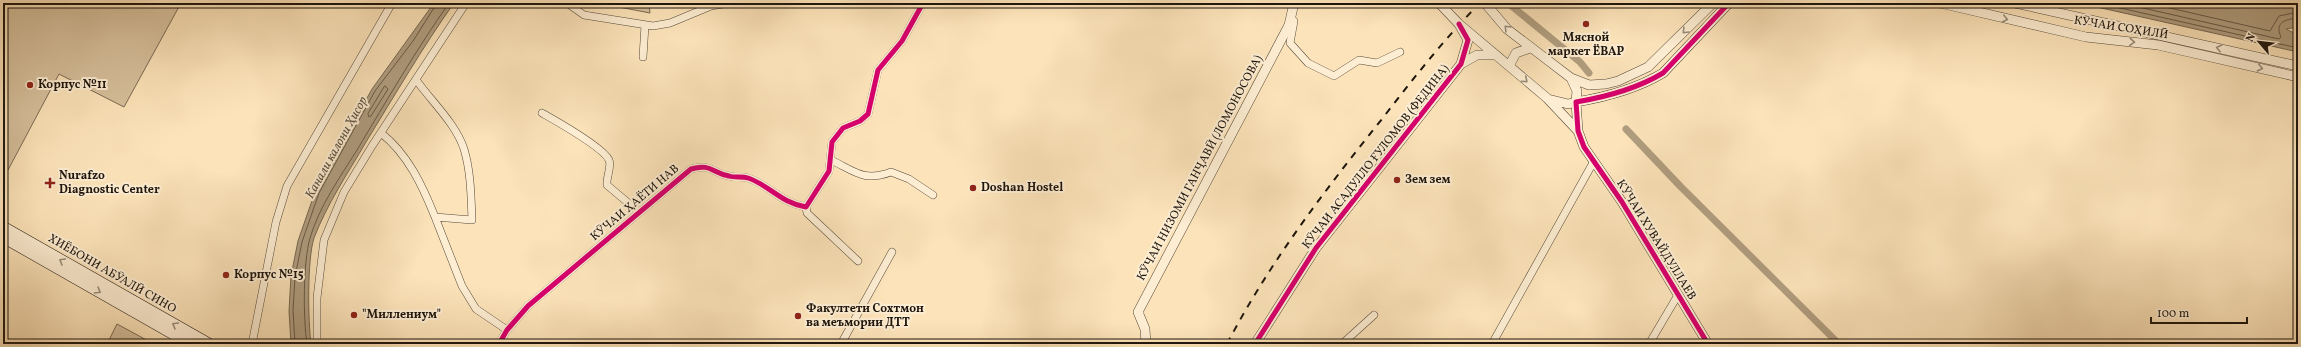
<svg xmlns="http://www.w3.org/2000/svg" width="2301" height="347" font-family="Vollkorn,serif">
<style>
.green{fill:#d6c09c;stroke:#7a6a54}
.water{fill:#b09d7f;stroke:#756751}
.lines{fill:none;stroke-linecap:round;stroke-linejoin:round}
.shore{stroke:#665946;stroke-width:1}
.canal{stroke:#b09d7f;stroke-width:7}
.minor-casing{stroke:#554838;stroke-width:8}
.tertiary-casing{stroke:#554838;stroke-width:10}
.secondary-casing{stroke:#1d150d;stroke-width:12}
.minor{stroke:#fdedd2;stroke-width:7}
.tertiary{stroke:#fdedd2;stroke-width:9}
.secondary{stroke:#fdedd2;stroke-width:11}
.rail{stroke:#1d150d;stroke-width:2;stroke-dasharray:7 7;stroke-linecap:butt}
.cycleway-casing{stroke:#fdedd2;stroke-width:8}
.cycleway{stroke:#d6006c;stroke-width:5}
.oneway{stroke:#988c79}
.poi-dot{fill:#8f2418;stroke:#fdedd2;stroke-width:1.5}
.labels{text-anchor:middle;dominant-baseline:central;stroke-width:4;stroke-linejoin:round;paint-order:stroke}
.street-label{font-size:12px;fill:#1d150d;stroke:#fdedd2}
.poi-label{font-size:12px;font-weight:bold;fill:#1d150d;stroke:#fdedd2;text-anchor:start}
.water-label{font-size:13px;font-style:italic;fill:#5f5240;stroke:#fdedd2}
</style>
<rect width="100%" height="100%" fill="#fce3b9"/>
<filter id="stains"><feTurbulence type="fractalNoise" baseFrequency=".005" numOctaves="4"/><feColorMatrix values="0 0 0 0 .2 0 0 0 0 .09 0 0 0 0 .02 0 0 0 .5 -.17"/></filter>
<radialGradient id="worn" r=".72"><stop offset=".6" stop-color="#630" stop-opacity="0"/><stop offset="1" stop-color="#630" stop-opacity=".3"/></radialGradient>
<!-- green -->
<path class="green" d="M3,3H181L124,107L59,74L8,170L3,167Z
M598,3H649L650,13Z
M117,324L152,343L151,344H107Z"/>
<!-- water -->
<path class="water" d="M434,3H454C422,48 395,95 366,142C348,173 327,204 314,238C307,260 308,320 311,344H291L289,311L291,276L298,241L315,192L372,89Z
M2079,3H2298V27L2286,29L2298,35V52Z"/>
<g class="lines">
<!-- shore -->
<path class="shore" d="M2098,3L2298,48
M2121,3L2279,39L2281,37C2274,22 2286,19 2298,18
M2148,3L2270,31L2279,16L2298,12
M385,86L388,89L371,116L369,117L368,114Z
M295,344L293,310L295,277L302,242L319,193L375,91L413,41L437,3
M307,344C303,318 303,263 310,238C319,207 340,177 357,150C387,100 416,50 449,3"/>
<!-- canal -->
<path class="canal" d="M1508,3L1580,62L1589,73
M1626,129L1681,187L1839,344"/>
<!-- minor casing -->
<g class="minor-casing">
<path id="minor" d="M567,3L584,15L653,26L670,23L711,6L729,3
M1292,19L1294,21L1290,43L1308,63L1334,76L1359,60L1377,63L1400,52
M643,57L645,25
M417,81C432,102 456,124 464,149C471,172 471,197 472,220L435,217L462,286L476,309L507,330
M542,113C556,121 603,147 609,160C612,166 606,178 607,185L639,212
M381,133C408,154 423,187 435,217
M831,160C856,172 864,182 891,172L909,179L933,195
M806,207L807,213L858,261
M252,344L276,222L287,186L392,3
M317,344V298L324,240L344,192L372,146L466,3
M499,344L507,330L528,306L691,169C711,163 712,173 729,176C735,178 742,176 748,178C769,185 781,203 806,207L829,171L832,142L843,128L860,121L868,114L878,70L902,41L923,3
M841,344L892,252
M1342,344L1374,315
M1492,344L1594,161
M1649,344L1678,295"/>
</g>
<!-- tertiary casing -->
<g class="tertiary-casing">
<path id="tertiary" d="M1439,3L1459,24L1547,98L1578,131
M1485,3L1507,29L1571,78L1577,91L1576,102L1568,104L1548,99
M1940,3L2086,37L2158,45L2298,77
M2015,3L2298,66
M1461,64L1477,55H1495
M1509,66L1516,53L1530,48
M1571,78L1589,85L1606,84L1618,81L1648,67L1713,3
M1146,344L1145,329L1138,312L1289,25L1294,3
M1255,344L1316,248L1461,64L1468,40L1459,24
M1708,344L1622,202L1584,147L1578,131L1576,102C1606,97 1638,88 1663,73L1729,3"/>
</g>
<!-- secondary casing -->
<g class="secondary-casing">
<path id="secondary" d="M3,227L209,344
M3,237L191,344"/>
</g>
<!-- minor -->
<use href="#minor" class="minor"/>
<!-- tertiary -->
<use href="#tertiary" class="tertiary"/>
<!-- secondary -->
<use href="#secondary" class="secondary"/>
<!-- rail -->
<path class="rail" d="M1227,344C1269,263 1325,190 1382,119C1413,79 1444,39 1480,3"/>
<!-- cycleway casing -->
<g class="cycleway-casing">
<path id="cycleway" d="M499,344L507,330L528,306L691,169C711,163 712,173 729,176C735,178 742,176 748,178C769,185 781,203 806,207L829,171L832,142L843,128L860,121L868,114L878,70L902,41L923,3
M1255,344L1316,248L1461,64L1468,40L1459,24
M1708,344L1622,202L1584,147L1578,131L1576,102C1606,97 1638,88 1663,73L1729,3"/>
</g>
<!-- cycleway -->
<use href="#cycleway" class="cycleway"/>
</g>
<!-- one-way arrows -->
<defs><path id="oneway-chevron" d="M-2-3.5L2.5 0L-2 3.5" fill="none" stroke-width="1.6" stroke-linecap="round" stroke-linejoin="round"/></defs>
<g class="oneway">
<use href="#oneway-chevron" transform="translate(2005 19) rotate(13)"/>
<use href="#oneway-chevron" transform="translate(1507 28) rotate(-135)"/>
<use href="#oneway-chevron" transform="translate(1685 31) rotate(135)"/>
<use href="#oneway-chevron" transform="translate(2132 42) rotate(4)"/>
<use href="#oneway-chevron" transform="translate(2219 48) rotate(-167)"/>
<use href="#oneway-chevron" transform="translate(2260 68) rotate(13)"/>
<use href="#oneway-chevron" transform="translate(1525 80) rotate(40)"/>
<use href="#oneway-chevron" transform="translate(62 261) rotate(-150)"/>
<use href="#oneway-chevron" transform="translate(98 291) rotate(30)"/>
<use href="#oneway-chevron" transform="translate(175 325) rotate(-150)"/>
</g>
<!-- markers -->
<g class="poi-dot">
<circle cx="1586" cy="24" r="4"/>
<circle cx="30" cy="85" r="4"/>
<circle cx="1397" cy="180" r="4"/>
<path d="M48 177h4v4h4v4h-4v4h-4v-4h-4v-4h4z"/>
<circle cx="973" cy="188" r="4"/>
<circle cx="226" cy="275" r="4"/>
<circle cx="354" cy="315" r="4"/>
<circle cx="798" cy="316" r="4"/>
</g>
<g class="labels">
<!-- street labels -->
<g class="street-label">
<text transform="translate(2121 28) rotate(9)">КӮЧАИ СОҲИЛӢ</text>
<text transform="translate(1376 157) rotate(-52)">КӮЧАИ АСАДУЛЛО ҒУЛОМОВ (ФЕДИНА)</text>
<text transform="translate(1200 168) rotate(-62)">КӮЧАИ НИЗОМИ ГАНҶАВӢ (ЛОМОНОСОВА)</text>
<text transform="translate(635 203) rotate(-40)">КӮЧАИ ҲАЁТИ НАВ</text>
<text transform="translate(1656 240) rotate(58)">КӮЧАИ ХУВАЙДУЛЛАЕВ</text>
<text transform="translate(112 274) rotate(30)">ХИЁБОНИ АБӮАЛӢ СИНО</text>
</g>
<!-- poi labels -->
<g class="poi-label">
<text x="1586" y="38" text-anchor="middle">Мясной<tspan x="1586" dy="14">маркет ЁВАР</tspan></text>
<text x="38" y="85">Корпус №11</text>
<text x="59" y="176">Nurafzo<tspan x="59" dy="14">Diagnostic Center</tspan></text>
<text x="1405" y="180">Зем зем</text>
<text x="981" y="188">Doshan Hostel</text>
<text x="234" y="275">Корпус №15</text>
<text x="806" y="309">Факултети Сохтмон<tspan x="806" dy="14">ва меъмории ДТТ</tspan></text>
<text x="362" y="315">"Миллениум"</text>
</g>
<!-- water labels -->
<g class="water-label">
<text transform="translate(337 148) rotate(-61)">Канали калони Ҳисор</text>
</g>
</g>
<!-- margin -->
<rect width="2301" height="347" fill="none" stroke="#fce3b9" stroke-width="16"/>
<rect x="4" y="4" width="2293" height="339" fill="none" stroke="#1d150d" stroke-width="2"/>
<rect x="8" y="8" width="2285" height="331" fill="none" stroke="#1d150d"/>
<!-- north arrow -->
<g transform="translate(2259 42) rotate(298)" stroke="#fdedd2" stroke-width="3" paint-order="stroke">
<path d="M0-3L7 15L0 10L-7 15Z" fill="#1d150d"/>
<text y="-6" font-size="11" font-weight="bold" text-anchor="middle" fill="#1d150d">N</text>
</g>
<!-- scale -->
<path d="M2151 317v6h96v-6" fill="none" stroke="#1d150d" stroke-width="2"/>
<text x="2157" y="317" font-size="12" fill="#1d150d" stroke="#fdedd2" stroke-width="3" paint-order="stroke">100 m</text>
<rect width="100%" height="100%" filter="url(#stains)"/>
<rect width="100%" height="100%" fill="url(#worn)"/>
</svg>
